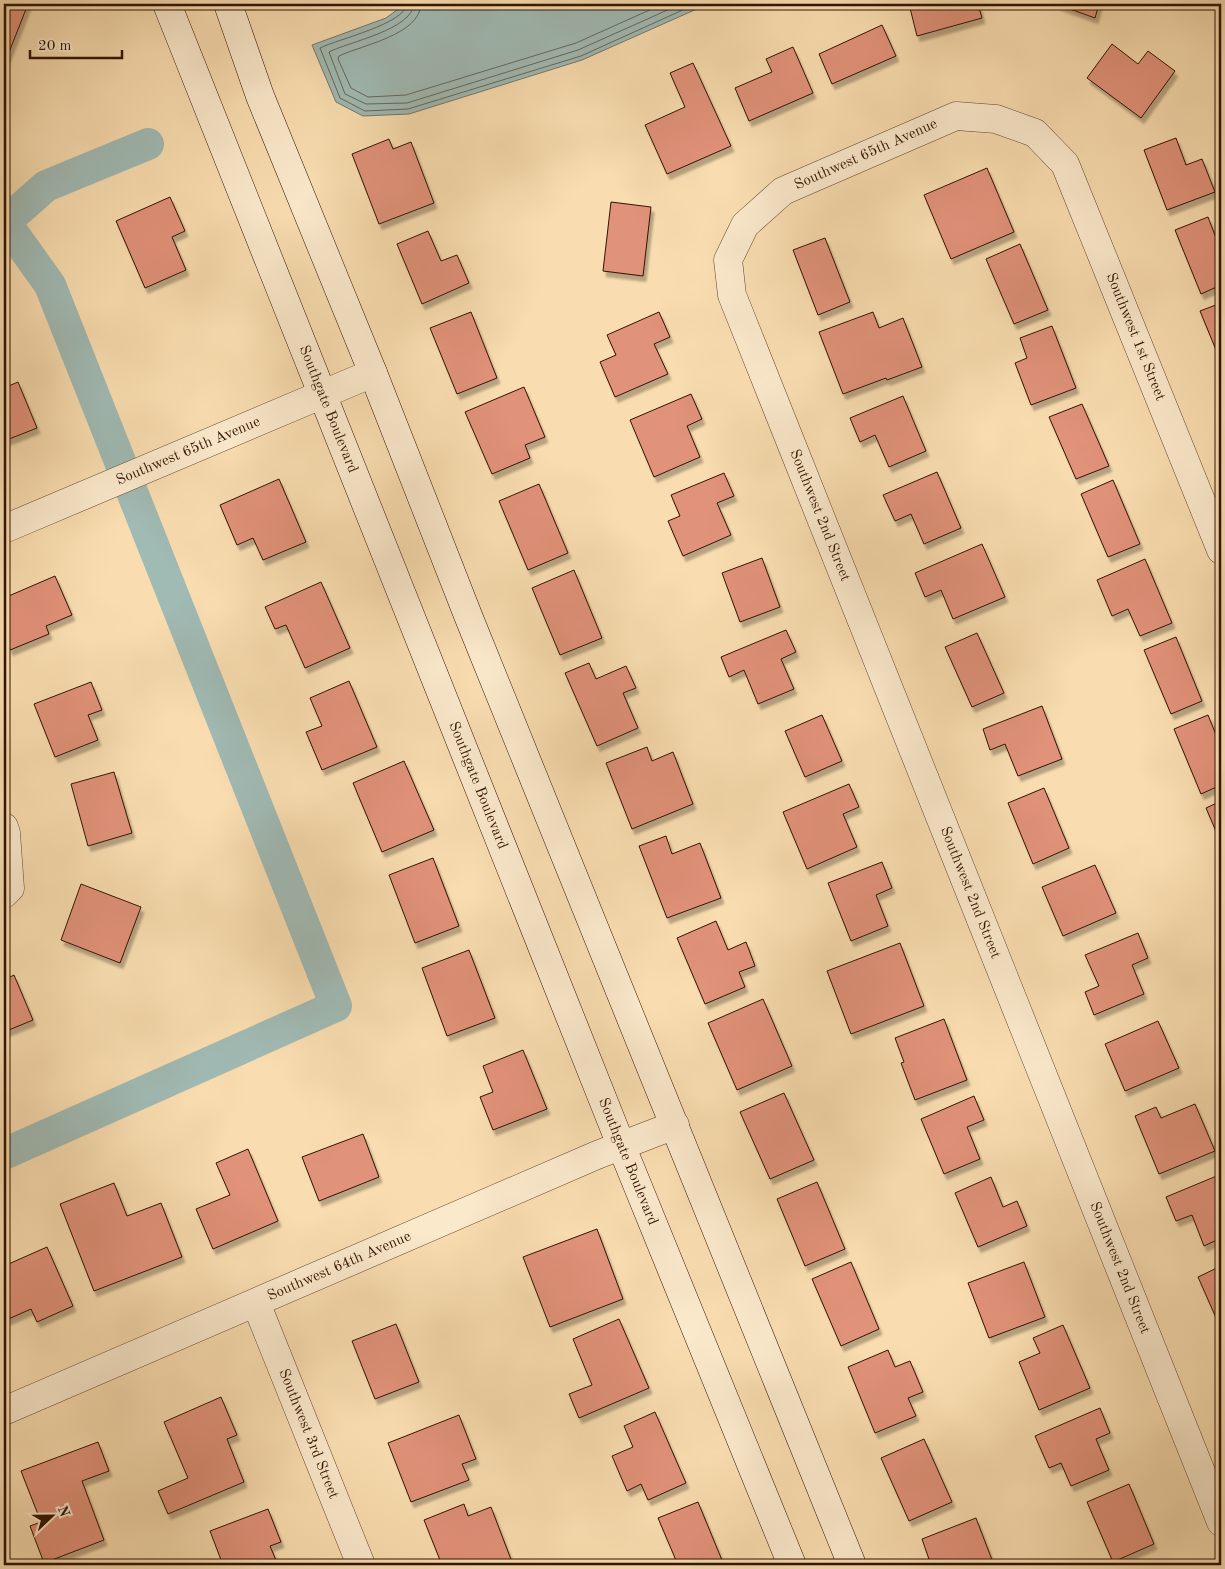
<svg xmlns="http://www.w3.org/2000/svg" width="1225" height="1569" font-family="'Old Standard TT',serif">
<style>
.water{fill:#a0bab4;stroke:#74776c}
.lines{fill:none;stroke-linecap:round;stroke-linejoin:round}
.shore{stroke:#68665a;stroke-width:1}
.canal{stroke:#a0bab4;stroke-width:32}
.building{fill:#e1927a;stroke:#311300;filter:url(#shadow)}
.street-casing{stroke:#63462c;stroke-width:29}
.secondary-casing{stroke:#311300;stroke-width:29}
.street{stroke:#fbe9cc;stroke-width:28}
.secondary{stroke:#fbe9cc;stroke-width:28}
.labels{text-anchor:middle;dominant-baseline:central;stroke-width:4;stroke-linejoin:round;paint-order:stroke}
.street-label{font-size:15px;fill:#311300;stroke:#fbe9cc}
</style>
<defs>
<filter id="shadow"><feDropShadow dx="3" dy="5.5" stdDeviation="1" flood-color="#0004"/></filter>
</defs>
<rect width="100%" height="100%" fill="#f9ddb0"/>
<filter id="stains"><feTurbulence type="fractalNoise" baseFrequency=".004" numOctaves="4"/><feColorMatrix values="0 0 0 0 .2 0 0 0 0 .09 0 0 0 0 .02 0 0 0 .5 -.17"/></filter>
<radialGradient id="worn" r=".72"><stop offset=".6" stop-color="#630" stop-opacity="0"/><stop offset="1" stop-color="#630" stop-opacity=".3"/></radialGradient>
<!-- water -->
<path class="water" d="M405,4H708L582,60L409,114L363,116L336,102L312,45L386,18Z"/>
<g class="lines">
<!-- shore -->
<path class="shore" d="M407,4C405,24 338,39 320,48L340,98L365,111L408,109L581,56L696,4
M414,4C412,30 348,42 329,52L345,94L366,104L407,103L578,50L681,4
M421,4C420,35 362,45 339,56L338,59L351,88L368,97L406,95L576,43L663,4"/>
<!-- canal -->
<path class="canal" d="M4,223L46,186L148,144
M4,1154L336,1006L50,285L5,222"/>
</g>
<!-- building -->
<path class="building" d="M4,4H28L4,65Z
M909,4H978L982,18L917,36Z
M1056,4H1099L1095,18Z
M882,25L896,56L832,84L819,54Z
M1112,44L1138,64L1148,51L1175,71L1141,118L1087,78Z
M793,47L813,93L749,121L735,88L772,72L766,59Z
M693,63L731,146L667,174L645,125L685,107L670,73Z
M1176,138L1186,165L1202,159L1215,192L1167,210L1144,150Z
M389,139L393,149L411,142L434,203L379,224L352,154Z
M987,168L1014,232L951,259L924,195Z
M170,197L185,231L172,237L186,270L145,288L116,221Z
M611,202L651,207L643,276L603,271Z
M1208,217L1221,251V285L1201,294L1175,230Z
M428,231L441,261L457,255L469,283L422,304L397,244Z
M825,238L850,302L818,315L793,250Z
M1020,244L1048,310L1014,324L986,259Z
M1221,303V362L1200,311Z
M471,312L497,378L457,394L430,328Z
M659,312L670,337L654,344L668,374L615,397L600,362L616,355L607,335Z
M873,312L879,328L903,318L922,367L887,380L886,378L843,394L819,332Z
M1052,326L1076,388L1031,405L1015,363L1027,358L1020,338Z
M18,382L37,428L4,441V388Z
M524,387L545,437L525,445L530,458L492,474L465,412Z
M691,394L702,419L687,426L700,457L654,477L630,420Z
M903,396L926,451L889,467L875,435L860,442L850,418Z
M1082,404L1109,466L1076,479L1049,417Z
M937,472L961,528L924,544L911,514L895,521L883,495Z
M724,473L734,496L717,503L731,535L683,556L668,521L680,516L671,495Z
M279,479L306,542L263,560L253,538L237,545L220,505Z
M1113,480L1140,544L1108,557L1081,494Z
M539,484L568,553L528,570L499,501Z
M982,544L1005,597L953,619L941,590L925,597L915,573Z
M762,558L780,607L740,622L722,573Z
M1145,559L1172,623L1140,636L1128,609L1112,616L1097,580Z
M574,570L602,638L560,655L532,588Z
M55,576L72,615L46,626L49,634L10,650L4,636V598Z
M321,582L350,648L305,668L286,625L275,629L265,607Z
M786,630L796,652L781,659L794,689L758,704L744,670L729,677L721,657Z
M977,633L1004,693L972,707L945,647Z
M1176,637L1202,701L1171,714L1144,650Z
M589,663L596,679L626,666L636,688L623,693L638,728L597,746L565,673Z
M349,681L377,747L322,770L306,732L322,726L310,698Z
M91,682L102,710L88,715L98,740L55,757L34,704Z
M1042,706L1062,759L1018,776L1005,744L990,750L983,729Z
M822,715L842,761L805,777L785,731Z
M1208,715L1221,747V785L1201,794L1174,729Z
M647,747L652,761L673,752L693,804L632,829L606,763Z
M404,761L434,830L382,852L353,783Z
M114,772L132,833L88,846L71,784Z
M849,784L859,807L843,814L857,847L807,869L783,812Z
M1044,788L1069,848L1033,864L1008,803Z
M1221,801V843L1206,808Z
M666,836L672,854L700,843L721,898L667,918L639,846Z
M433,858L459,926L415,943L389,875Z
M882,862L892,888L876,895L888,926L851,941L828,883Z
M1095,865L1116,913L1063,936L1042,887Z
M81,884L141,907L120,963L61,940Z
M716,921L728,950L746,942L755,966L739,972L745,987L705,1004L677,938Z
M1138,933L1148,958L1132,965L1144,994L1094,1015L1085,992L1099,986L1085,955Z
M900,943L924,1006L851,1034L827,971Z
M469,950L495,1018L447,1036L422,968Z
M14,975L33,1020L4,1032V980Z
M763,999L792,1066L737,1090L708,1023Z
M944,1019L967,1080L915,1100L901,1063L904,1062L895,1038Z
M1158,1021L1179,1068L1125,1091L1105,1044Z
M523,1050L547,1109L493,1130L480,1097L493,1092L483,1066Z
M784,1093L814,1160L770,1179L740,1112Z
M974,1096L984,1120L967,1127L980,1159L944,1174L921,1119Z
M1195,1104L1215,1151L1159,1174L1135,1116L1156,1107L1161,1118Z
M363,1134L379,1177L319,1201L302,1157Z
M248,1149L278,1221L213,1249L196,1209L230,1195L216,1163Z
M1219,1175L1221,1181V1238L1204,1246L1192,1215L1176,1221L1166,1197Z
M991,1177L1003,1207L1017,1201L1027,1226L978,1247L955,1193Z
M817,1182L845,1249L805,1266L777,1199Z
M114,1183L127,1216L161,1203L182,1257L94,1291L60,1204Z
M597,1229L623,1299L550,1327L523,1257Z
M47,1247L73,1306L37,1322L31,1309L4,1321V1266Z
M851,1262L879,1329L841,1346L812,1279Z
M1024,1262L1045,1317L989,1338L968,1283Z
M1221,1266V1329L1198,1277Z
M619,1319L649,1388L579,1418L569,1394L592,1385L573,1339Z
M396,1324L419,1382L375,1399L352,1341Z
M1063,1325L1090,1388L1039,1410L1019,1362L1040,1353L1033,1338Z
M888,1350L895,1367L910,1361L923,1392L908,1398L916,1416L875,1433L848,1367Z
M221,1397L237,1435L227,1439L244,1482L168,1514L158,1491L188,1478L164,1422Z
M1100,1408L1110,1433L1096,1439L1109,1470L1071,1486L1061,1463L1049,1468L1035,1436Z
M655,1412L686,1483L648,1500L641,1484L627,1491L612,1456L633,1447L624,1426Z
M459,1415L476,1459L462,1464L469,1480L411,1502L388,1443Z
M924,1439L952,1502L909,1521L881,1458Z
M98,1442L109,1471L82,1481L104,1540L44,1563L30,1526L41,1522L21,1471Z
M1129,1484L1154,1544L1113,1562L1087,1502Z
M698,1502L724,1565H678L658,1518Z
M464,1504L468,1516L491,1507L512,1562L504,1565H442L424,1520Z
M268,1509L281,1542L270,1546L278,1565H223L210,1531Z
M976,1518L994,1565H931L922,1539Z"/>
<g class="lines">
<!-- street casing -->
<g class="street-casing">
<g id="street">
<path id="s1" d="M4,529L373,373"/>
<path id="s2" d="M1221,550L1065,164L1035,133L996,119L956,116L783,191L745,225L728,260L732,295L1221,1522"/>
<path d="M4,827L6,833L10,888L4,894"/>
<path id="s3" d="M256,1303L361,1565"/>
<path id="s4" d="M4,1411L597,1155L675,1125"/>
</g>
</g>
<!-- secondary casing -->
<g class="secondary-casing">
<g id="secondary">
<path id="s5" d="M167,4L621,1145L792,1565"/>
<path d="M228,4L260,96L373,373L469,618L852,1565"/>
</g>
</g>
<!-- street -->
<use href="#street" class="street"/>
<!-- secondary -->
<use href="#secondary" class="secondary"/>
</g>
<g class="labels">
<!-- street labels -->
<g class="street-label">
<text transform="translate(866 155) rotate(-24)">Southwest 65th Avenue</text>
<text transform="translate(1135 337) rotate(68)">Southwest 1st Street</text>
<text stroke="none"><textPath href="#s5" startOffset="436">Southgate Boulevard</textPath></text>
<text stroke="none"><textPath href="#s1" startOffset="200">Southwest 65th Avenue</textPath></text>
<text stroke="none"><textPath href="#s2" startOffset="1092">Southwest 2nd Street</textPath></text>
<text stroke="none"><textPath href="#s5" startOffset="841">Southgate Boulevard</textPath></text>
<text stroke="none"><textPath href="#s2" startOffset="1498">Southwest 2nd Street</textPath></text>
<text stroke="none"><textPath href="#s5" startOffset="1246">Southgate Boulevard</textPath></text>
<text stroke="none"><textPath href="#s4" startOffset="365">Southwest 64th Avenue</textPath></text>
<text stroke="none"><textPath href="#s2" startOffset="1902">Southwest 2nd Street</textPath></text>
<text stroke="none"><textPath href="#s3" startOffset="141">Southwest 3rd Street</textPath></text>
</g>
</g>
<!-- margin -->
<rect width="1225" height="1569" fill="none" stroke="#f9ddb0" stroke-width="20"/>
<rect x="5" y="5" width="1215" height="1559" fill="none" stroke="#311300" stroke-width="2.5"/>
<rect x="10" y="10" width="1205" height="1549" fill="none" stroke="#311300"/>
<!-- north arrow -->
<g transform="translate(52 1516) rotate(68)" stroke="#fbe9cc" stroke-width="4" paint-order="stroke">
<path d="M0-4L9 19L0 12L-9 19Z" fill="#311300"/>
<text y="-8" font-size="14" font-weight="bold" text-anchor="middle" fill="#311300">N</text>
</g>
<!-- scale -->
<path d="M30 50v8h92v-8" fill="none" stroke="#311300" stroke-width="2.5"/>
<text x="38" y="50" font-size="15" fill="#311300" stroke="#fbe9cc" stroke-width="4" paint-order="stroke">20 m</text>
<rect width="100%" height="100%" filter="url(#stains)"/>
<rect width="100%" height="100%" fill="url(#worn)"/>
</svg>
